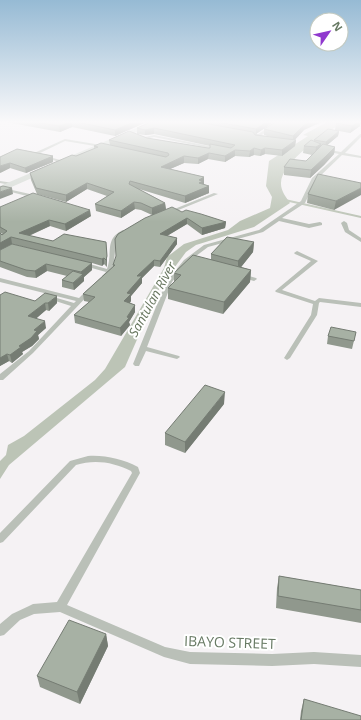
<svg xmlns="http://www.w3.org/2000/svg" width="361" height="720" font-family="'Open Sans',sans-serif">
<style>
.water{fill:#bcc4b6}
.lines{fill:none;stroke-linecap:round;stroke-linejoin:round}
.stream{stroke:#bcc4b6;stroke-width:2}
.minor{fill:#bac0b8;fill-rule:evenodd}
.major{fill:#d2d8d1;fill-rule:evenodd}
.wall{fill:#90988d;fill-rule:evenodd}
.shaded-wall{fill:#757c73}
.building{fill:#a7b1a4;stroke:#757c73}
.labels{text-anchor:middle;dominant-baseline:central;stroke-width:4;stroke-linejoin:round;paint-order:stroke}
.water-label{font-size:13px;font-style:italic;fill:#67765e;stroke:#fff}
.near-street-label{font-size:14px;fill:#687a64;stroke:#fff}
</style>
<rect width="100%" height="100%" fill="#f5f2f4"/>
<!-- water -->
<path class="water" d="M329,121H346C328,131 280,162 281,184C281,191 286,197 290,203L254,227L196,245L186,252L160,287L125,367L9,465L0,479V461L6,455L8,445L24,436L95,380L105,369L164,268L167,257L184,244L228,230L240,221L270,208L272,197L266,186L269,161L308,136L303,135Z"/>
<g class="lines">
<!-- stream -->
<path class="stream" d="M285,200L361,217"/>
<!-- minor -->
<path class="minor" d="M278,121H282L256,139H254V137Z
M360,134H361V137L345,153L361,156V158L342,155L316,180L305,203L282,218L309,224L320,222L322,223V225L309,228L279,221L263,232L208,247L188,262L172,282L147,347L179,356L180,357L177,359L146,351L139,366H135L133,364L166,282L184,260L204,245L259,230L301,201L312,178L339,154L325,151V149L341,152Z
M154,135L219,148L221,149L219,150L154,137L145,139L137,137L139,136L145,137Z
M65,139L101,145L103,146L101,147L65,141L38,154L64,161L65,162L63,163L32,154Z
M0,181L13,183V184L11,185L0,183Z
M3,188L39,196V197L35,198L3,190Z
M214,193L218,194L171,213L167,212Z
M344,221L347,223L349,230L361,238V242L345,232L341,223Z
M123,230L126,232L119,238L116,242L113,271L107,277H103L102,276L106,272L81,265V263L83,262L107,269C113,253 104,239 123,230Z
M297,251L318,261L282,290L315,301L319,298L361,303V307L320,302L319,303L317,315L290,358L287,360L284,358L311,315L313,304L276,292L275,291L311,261L295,254L294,253Z
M242,274L256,278L257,279L254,281L240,277V275Z
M0,278L79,298L88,289L90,288L93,290L33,353L3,380H0V374L29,351L71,306L46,298L45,297L46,296H50L74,303L76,301L0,282Z
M88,456C106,455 122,459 138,467L140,473L67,605L165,647L190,652L272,654L314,652L361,655V667L314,664L272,666L190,664L164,657L60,612L34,614L20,620L4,635L0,636V624L12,614L29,606L33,604L57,602L132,473L131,471C114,462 94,459 76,465L3,542L0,543V533L70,461Z"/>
<!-- major -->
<path class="major" d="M153,121H162L0,192V186Z"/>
</g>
<!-- wall -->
<path class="wall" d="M0,121H149L115,136L72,127L60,132Z
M153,121H275L256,134L270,137L264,135V129L304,130L294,140H296L295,146L282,156L265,154L260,156L254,155L249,157L235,156L225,162L208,159L198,164L184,163L170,169L204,177V184H203L209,193L185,203L139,189L165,203L166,210L152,215L141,210L135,209L121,218L96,211L95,204L107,196L87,189L66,202L37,194L31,180L30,173L76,156L94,149V146L110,145L109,140L147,138L208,148H210V146L154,134L145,135L137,134V128Z
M336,123L360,126L350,133L339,131L338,136L327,145L335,147L334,154L324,165L310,178L284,175V167L306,161L312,155L303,153L304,146L314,142V140L335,130Z
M17,149L53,156V162L26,173L10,168L0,173Z
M361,183L334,210L307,203L308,194Z
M0,207L91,216L66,231L50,226L29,236L53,241L106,242L107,263V267L104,264L102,266L92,263V270L84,277V281L74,290L62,287V280L67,276L47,271L36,278L27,277L0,267V233L2,235L3,234L0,233ZM12,244L86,262L6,247Z
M182,212L226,222L225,228L202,235L187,224L167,236L177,244L160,267L154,266L142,278V283L131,296V301L130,303L135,305V312L129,322L130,325L121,336L75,323L74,315L89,302L84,301L83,294L113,267V265Z
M254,242L253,252L241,267L251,270L250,282L223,314L168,299V288L174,282V273L211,260V254Z
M0,295L35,301L57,303L49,311L46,310L36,318L46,328L38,335L39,339L32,346L22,352L23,354L12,363L9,361L0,366Z
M356,332L352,349L327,344L328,336Z
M224,404L185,453L165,445V433Z
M279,576L361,590V623L276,608L277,588Z
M106,634L108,646L80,704L40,687L37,676Z
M304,699L361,720H300L301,711Z"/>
<!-- shaded-wall -->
<path class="shaded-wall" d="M72,121V127L60,132L59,126Z
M136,121H149L115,136V130Z
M268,121H275L256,134V129Z
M312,121H324L304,130L293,142V136L304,125Z
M358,121H361L360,126L350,133L352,126Z
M154,128V134L145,135V130Z
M339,131L338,136L325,147L326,142Z
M296,140L295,146L282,156V150Z
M321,144L320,151L315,155L316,147Z
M335,147L334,154L324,165L310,178L311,170Z
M254,148V155L249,157L250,151Z
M265,148V154L260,156L261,150Z
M235,150V156L225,162V156Z
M209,153L208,159L198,164V158Z
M53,156V162L26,173L25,168Z
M184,156V163L161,173V167Z
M10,163V168L0,173V166Z
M204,177V184H203L209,186V193L185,203V196L199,180Z
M87,183V189L66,202V195Z
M12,188L13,194L0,199V192Z
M361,188V195L334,210L336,201Z
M134,202L135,209L121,218V211Z
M165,203L166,210L152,215V208Z
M90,210L91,216L66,231L65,224Z
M187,218V224L160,240V234Z
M49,220L50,226L21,239L19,233Z
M226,222L225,228L202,235V228Z
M11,237L12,244L0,250V243Z
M177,238V244L160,267V261Z
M254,242L253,252L238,271V261Z
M107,249V267L106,260Z
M104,258V264L102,266V259Z
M154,260V266L142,278V283L131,296V301L125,308L124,301L127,293L137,276Z
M92,263V270L84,277V281L74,290L73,283L82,276L81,272Z
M46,264L47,271L36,278L35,271Z
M251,270L250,282L223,314L224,302Z
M57,296V303L49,311L48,303Z
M45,303L46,310L30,324L28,316Z
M135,305V312L129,322L130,325L121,336L120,328Z
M45,321L46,328L38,335L39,339L32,346L22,352L23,354L12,363L10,355L19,346L34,330Z
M7,354L9,361L0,366V358Z
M225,392L224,404L185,453V442Z
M106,634L108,646L80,704L77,692Z"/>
<!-- building -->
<path class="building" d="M29,121H136L115,130L72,121L59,126Z
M153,121H192L253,132L255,135L296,140L282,150L265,148L261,150L254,148L250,151L235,150L225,156L209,153L198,158L184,156L161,167L204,177L199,180L203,181L199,183L209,186L185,196L130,181L129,184L165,203L152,208L141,203L134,202L121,211L95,204L114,192L87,183L66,195L36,188L30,173L72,155L76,156L98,147L94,146L101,143L166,157L169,155L168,153L109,140L129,131L147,138L208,148H210V144L231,148L235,145L154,128L145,130L137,128Z
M212,121H268L256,129Z
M277,121H312L304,125L293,136L264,129Z
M340,121H358L352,126L336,123Z
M328,129L339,131L326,142L314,140Z
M311,140L321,144L316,147L304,146Z
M323,144L335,147L325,157L311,170L284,167L290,159L306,161Z
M17,149L53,156L25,168L10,163L0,166V157Z
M318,174L361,183V188L336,201L308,194Z
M3,186L12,188L0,192V187Z
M33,193L90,210L65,224L49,220L19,233L53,241L64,234L106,242L107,256L106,260L104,258L102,259L11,237L0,243V233L2,235L7,231L0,227V207Z
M172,207L182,212L186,210L201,214L226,222L202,228L187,218L160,234L177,238L160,261L154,260L137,276H142L127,293L131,294L124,301L135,305L127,317L129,318L120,328L74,315L95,297L83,294L115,265H113L116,256L115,239L118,234L145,218Z
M227,237L254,242L238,261L211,254Z
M12,244L92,263L81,272L46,264L35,271L26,270L0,261V250Z
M193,255L251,270L224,302L168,288L181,275L174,273Z
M73,271L83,274L73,283L62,280Z
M5,292L35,301L45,293L57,296L48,303H45L28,316L45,321L34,330L37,331L31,338L19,346L21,347L10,355L7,354L0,358V295Z
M331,327L356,332L354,341L328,336Z
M205,385L225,392L185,442L165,433Z
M279,576L361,590V610L278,596Z
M69,620L106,634L77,692L37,676Z
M304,699L361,716V720H301Z"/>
<!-- sky -->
<linearGradient id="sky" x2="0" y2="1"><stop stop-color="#96bad4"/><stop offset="0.55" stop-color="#faf9fa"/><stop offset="1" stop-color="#faf9fa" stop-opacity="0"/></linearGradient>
<rect width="361" height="222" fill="url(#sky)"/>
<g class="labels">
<!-- water labels -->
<g class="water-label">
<text transform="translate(152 299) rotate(-61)">Santulan River</text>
</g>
<!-- near-street labels -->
<g class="near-street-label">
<text transform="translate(230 642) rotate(2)">IBAYO STREET</text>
</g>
</g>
<!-- north arrow -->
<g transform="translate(329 32) rotate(56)"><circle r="19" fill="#ffffff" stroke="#c3cac1"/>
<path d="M0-3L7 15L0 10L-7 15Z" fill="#9039ce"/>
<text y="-6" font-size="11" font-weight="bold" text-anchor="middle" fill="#687a64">N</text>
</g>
</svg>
